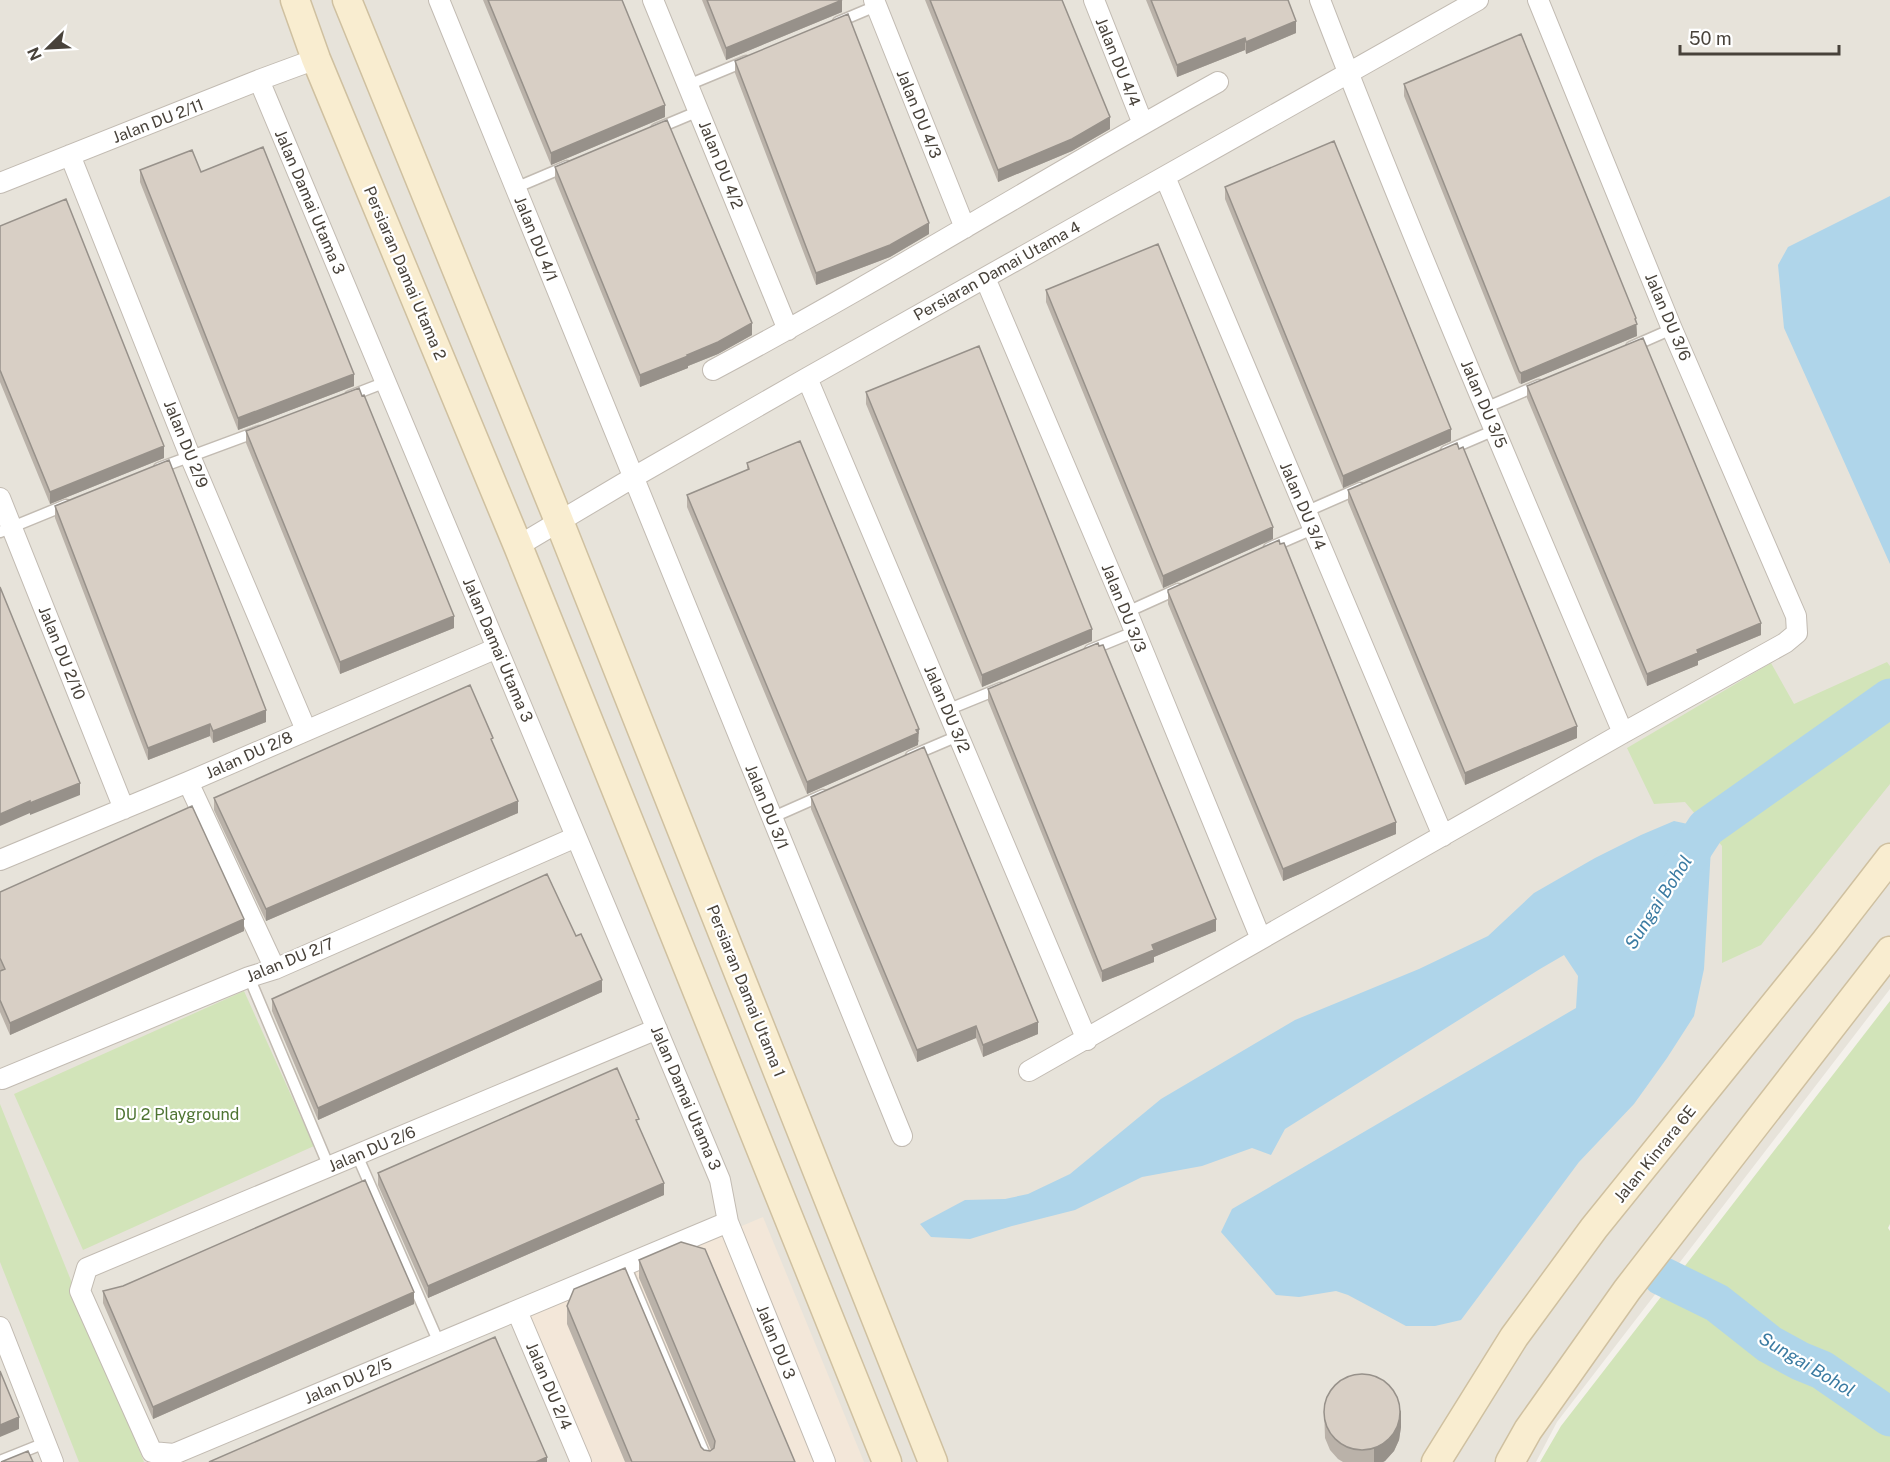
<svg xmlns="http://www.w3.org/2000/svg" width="1890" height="1462" font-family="'Public Sans',sans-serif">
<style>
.residential{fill:#e7e3da}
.commercial{fill:#f3e7d9}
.green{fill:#d2e4b9}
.water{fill:#afd5ea}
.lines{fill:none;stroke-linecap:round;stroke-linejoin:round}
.river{stroke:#afd5ea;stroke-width:39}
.lane-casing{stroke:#c2bbb2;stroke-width:13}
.street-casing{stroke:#c2bbb2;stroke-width:22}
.secondary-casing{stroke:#cfc0a0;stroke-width:31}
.lane{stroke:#fff;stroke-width:10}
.street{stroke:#fff;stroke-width:20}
.secondary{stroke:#f9edd0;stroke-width:28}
.wall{fill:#bab2a9}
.shaded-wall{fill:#97918a}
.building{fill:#d8cfc5;stroke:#97918a;stroke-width:1.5}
.labels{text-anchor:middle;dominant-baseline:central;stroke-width:4.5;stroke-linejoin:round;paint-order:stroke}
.street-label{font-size:16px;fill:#48423a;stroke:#fff}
.park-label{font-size:16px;fill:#4e7432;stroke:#fff}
.water-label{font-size:18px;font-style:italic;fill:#3b7ba2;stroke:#fff}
</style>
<rect width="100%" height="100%" fill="#f4f1eb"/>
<!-- residential -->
<path class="residential" d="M0,0H1890V989L1557,1422L1536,1462H0Z"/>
<!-- commercial -->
<path class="commercial" d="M763,1217L864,1462H569L511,1323Z"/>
<!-- green -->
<path class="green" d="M1887,662L1890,666V784L1761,945L1722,963V846L1685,802L1654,804L1627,748L1771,663L1794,704Z
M244,991L314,1146L83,1250L14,1094Z
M1890,1001V1224L1888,1228L1890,1231V1462H1540L1561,1426Z
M0,1104L144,1462H79L0,1262Z"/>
<!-- water -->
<path class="water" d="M1890,196V564L1784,328L1778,265L1788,247Z
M1674,821L1706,828L1711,848L1704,969L1694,1016L1667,1058L1634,1104L1579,1162L1461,1320L1435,1326H1406L1348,1295L1336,1291L1299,1297L1276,1295L1221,1232L1232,1209L1576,1008L1578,976L1564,955L1540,969L1285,1129L1271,1155L1252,1148L1202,1166L1142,1177L1075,1210L1012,1226L970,1239L931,1237L920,1224L965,1200L1005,1199L1028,1194L1070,1174L1161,1099L1295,1020L1419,969L1488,936L1534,893L1595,858L1641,835Z"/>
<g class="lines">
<!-- river -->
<path class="river" d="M1676,874L1706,828L1890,698
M1662,1276L1717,1303L1769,1344L1800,1361L1822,1370L1890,1417"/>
<!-- lane casing -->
<g class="lane-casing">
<path id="lane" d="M838,22L876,6
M688,85L746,61
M656,129L699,111
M515,188L567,166
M1631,347L1672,329
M350,396L386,382
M1485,408L1539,385
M1446,451L1495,430
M159,468L259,431
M1305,512L1360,488
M0,532L66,505
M1269,548L1313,529
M1127,612L1178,589
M1090,650L1134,632
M947,710L1001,688
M911,756L958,736
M771,818L823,795
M249,977L329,1167
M357,1155L439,1343
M625,1265L708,1462
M0,1461L45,1443"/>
</g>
<!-- street casing -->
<g class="street-casing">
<path id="street" d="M439,0L902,1136
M653,0L788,330
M874,0L965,228
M1094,0L1143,124
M1320,0C1415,247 1520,490 1623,733
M259,80L720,1180L728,1222L825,1462
M70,155L190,456L306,730
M1165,177L1443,836
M0,183L259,80L316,59
M985,278L1127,612L1261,939
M713,370C884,279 1048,176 1218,82
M807,378L1087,1040
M0,498L124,809
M518,546L634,477L807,378L1478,0
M188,782L275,969
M0,860L188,782L497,648
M657,1029L87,1268L80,1291L152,1452L174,1454L728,1222
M1029,1071L1623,733L1785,643L1797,633L1796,616L1672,329L1538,0
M2,1079L249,977L275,969L576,837
M517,1311L581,1462
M0,1327L53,1462"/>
</g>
<!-- secondary casing -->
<g class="secondary-casing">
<path id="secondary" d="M295,0L316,59L518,546L887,1462
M347,0L559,521L933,1462
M1436,1462L1514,1337L1594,1228L1825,942L1890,858
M1510,1462L1528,1430L1627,1290L1890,951"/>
</g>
<!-- lane -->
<use href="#lane" class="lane"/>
<!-- street -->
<use href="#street" class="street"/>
<!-- secondary -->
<use href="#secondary" class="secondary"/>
</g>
<!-- wall -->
<path class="wall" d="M483,0H622L665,117L551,165Z
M702,0H842V12L726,60Z
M925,0H1062L1110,129L1072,151L998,182Z
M1146,0H1288L1296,33L1246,54L1245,50L1177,77Z
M735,61L929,234L890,257L816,285L735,73Z
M1404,84L1636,322L1637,336L1521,384L1519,383L1404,96Z
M555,167L752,335L718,354L688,366V368L640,387L555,179Z
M140,170L201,172L354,386L238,430L140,182Z
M1225,187L1451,441L1343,488L1225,199Z
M0,226L164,458L50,504L0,382Z
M1046,290L1273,539L1163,588L1046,302Z
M1527,386L1761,635L1698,661V665L1647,686L1527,398Z
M866,392L1092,641L982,687L866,404Z
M246,431L454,628L340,674L246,443Z
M747,463L919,741L918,742V745L807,794L687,507V495L747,470Z
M1348,490L1577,738L1465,785L1348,502Z
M55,506L266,722L213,743L210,736L148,760L55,518Z
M1168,592L1396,834L1283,881L1168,604Z
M1099,646L1216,931L1154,957V962L1102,982L988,701V689Z
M493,744L518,813L266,921L214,810V798Z
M811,797L1038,1034L983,1057L976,1038L917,1062L811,809Z
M0,892L244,931L10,1035L0,1012Z
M602,992L318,1120L272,1011V999Z
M639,1126L664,1195L428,1298L378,1185V1173Z
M639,1260L795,1462H625L567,1324V1306L704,1450L710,1451L711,1450L639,1278Z
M103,1291L414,1304L153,1419L103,1303Z
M1324,1407L1401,1427L1399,1440L1394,1451L1385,1461L1383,1462H1343L1338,1459L1330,1450L1325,1438Z"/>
<!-- shaded-wall -->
<path class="shaded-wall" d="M842,0V12L726,60V48Z
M1296,21V33L1246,54V42Z
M1245,38V50L1177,77V65Z
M665,105V117L551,165V153Z
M1110,117V129L1072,151L998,182V170Z
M929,223V234L890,257L816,285V273Z
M1636,318L1637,336L1521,384V373Z
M752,323V335L718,354L688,366V368L640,387V375L687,355Z
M354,374V386L238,430V418Z
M1451,429V441L1343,488V476Z
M164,446V458L50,504V492Z
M1273,527V539L1163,588V576Z
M454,616V628L340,674V662Z
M1761,623V635L1698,661V665L1647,686V674L1697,650Z
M1092,629V641L982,687V675Z
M266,710V722L213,743V731Z
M210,724V736L148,760V748Z
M1577,726V738L1465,785V773Z
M919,729L918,745L807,794V782Z
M80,783V795L30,815V803Z
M30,801V813L0,826V814Z
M518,801V813L266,921V909Z
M1396,822V834L1283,881V869Z
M244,919V931L10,1035V1023Z
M1216,919V931L1154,957V962L1102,982V971L1152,945Z
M602,980V992L318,1120V1108Z
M1038,1022V1034L983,1057V1045Z
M976,1026V1038L917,1062V1050Z
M664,1183V1195L428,1298V1286Z
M414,1292V1304L153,1419V1407Z
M1401,1410V1427L1399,1440L1394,1451L1385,1461L1383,1462H1374V1448Z
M19,1417V1429L0,1437V1425Z
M547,1457V1462H536Z"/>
<!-- building -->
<path class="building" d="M488,0H622L665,105L551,153Z
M707,0H842L726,48Z
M930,0H1062L1110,117L1072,139L998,170Z
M1151,0H1288L1296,21L1246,42L1245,38L1177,65Z
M848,14L929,223L890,245L816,273L735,61Z
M1521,34L1636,318L1635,319L1637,324L1521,373L1519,371L1404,84Z
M667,120L752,323L718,342L687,355L688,356L640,375L555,167Z
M1334,141L1451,429L1343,476L1225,187Z
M263,147L354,374L238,418L140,170L192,150L201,172Z
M66,199L164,446L50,492L0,370V226Z
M1158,244L1273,527L1163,576L1046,290Z
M1643,338L1761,623L1697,650L1698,653L1647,674L1527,386Z
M979,346L1092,629L982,675L866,392Z
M359,388L362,396L364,395L454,616L340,662L246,431Z
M800,441L919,729L916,730L918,733L807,782L687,495L749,469L747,463Z
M1457,443L1459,449L1463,447L1577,726L1465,773L1348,490Z
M169,460L266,710L213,731L210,724L148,748L55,506Z
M1279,540L1280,544L1284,543L1396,822L1283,869L1168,592V590Z
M0,587L80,783L30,803V801L0,814Z
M1098,643L1099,646L1103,645L1216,919L1152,945L1154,950L1102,971L988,689Z
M470,685L493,738L491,739L518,801L266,909L214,798Z
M924,747L1038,1022L983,1045L976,1026L917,1050L811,797Z
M192,806L244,919L10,1023L0,1000V971L5,969L0,958V892Z
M547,874L576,936L581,934L602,980L318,1108L272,999Z
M617,1068L639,1119L636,1120L664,1183L428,1286L378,1173Z
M365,1180L414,1292L153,1407L103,1291L123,1286Z
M681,1242L705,1249L795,1462H632L567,1306L574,1289L625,1268L701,1447L704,1450L710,1451L714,1448L715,1441L639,1260Z
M495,1337L547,1457L536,1462H209Z
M0,1371L19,1417L0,1425Z
M1324 1412a38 38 0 1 1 76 0a38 38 0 1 1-76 0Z
M28,1451L33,1462H1Z"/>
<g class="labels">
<!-- street labels -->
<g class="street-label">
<text transform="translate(1118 62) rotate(68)">Jalan DU 4/4</text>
<text transform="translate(919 114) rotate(68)">Jalan DU 4/3</text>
<text transform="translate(158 121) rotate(-21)">Jalan DU 2/11</text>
<text transform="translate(721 165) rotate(68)">Jalan DU 4/2</text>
<text transform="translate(310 202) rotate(67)">Jalan Damai Utama 3</text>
<text transform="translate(536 239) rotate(68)">Jalan DU 4/1</text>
<text transform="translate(997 271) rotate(-29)">Persiaran Damai Utama 4</text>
<text transform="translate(405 273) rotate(67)">Persiaran Damai Utama 2</text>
<text transform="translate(1668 317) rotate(67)">Jalan DU 3/6</text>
<text transform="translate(1484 404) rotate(67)">Jalan DU 3/5</text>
<text transform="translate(186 444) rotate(68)">Jalan DU 2/9</text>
<text transform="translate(1303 506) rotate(67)">Jalan DU 3/4</text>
<text transform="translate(1124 608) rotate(68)">Jalan DU 3/3</text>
<text transform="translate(498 650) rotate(67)">Jalan Damai Utama 3</text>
<text transform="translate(62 653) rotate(68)">Jalan DU 2/10</text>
<text transform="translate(947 709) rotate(67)">Jalan DU 3/2</text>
<text transform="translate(249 755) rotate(-24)">Jalan DU 2/8</text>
<text transform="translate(767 807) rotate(68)">Jalan DU 3/1</text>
<text transform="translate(290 960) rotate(-22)">Jalan DU 2/7</text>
<text transform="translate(746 991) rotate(68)">Persiaran Damai Utama 1</text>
<text transform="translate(686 1098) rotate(67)">Jalan Damai Utama 3</text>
<text transform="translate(372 1149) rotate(-23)">Jalan DU 2/6</text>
<text transform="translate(1655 1154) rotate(-51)">Jalan Kinrara 6E</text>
<text transform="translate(776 1342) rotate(68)">Jalan DU 3</text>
<text transform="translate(348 1381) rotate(-23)">Jalan DU 2/5</text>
<text transform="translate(549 1386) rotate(67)">Jalan DU 2/4</text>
</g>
<!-- park labels -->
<g class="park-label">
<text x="177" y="1114">DU 2 Playground</text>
</g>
<!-- water labels -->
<g class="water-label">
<text transform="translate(1658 902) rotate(-57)">Sungai Bohol</text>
<text transform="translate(1807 1364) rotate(31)">Sungai Bohol</text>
</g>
</g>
<!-- north arrow -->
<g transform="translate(48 48) rotate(246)" stroke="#ffffff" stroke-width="4.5" paint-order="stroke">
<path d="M0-4.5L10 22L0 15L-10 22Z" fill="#48423a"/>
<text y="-9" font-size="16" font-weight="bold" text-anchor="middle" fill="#48423a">N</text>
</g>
<!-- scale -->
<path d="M1680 45v9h159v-9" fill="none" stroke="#48423a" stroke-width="3"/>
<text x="1689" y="45" font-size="18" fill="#48423a" stroke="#ffffff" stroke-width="4.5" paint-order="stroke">50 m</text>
</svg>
